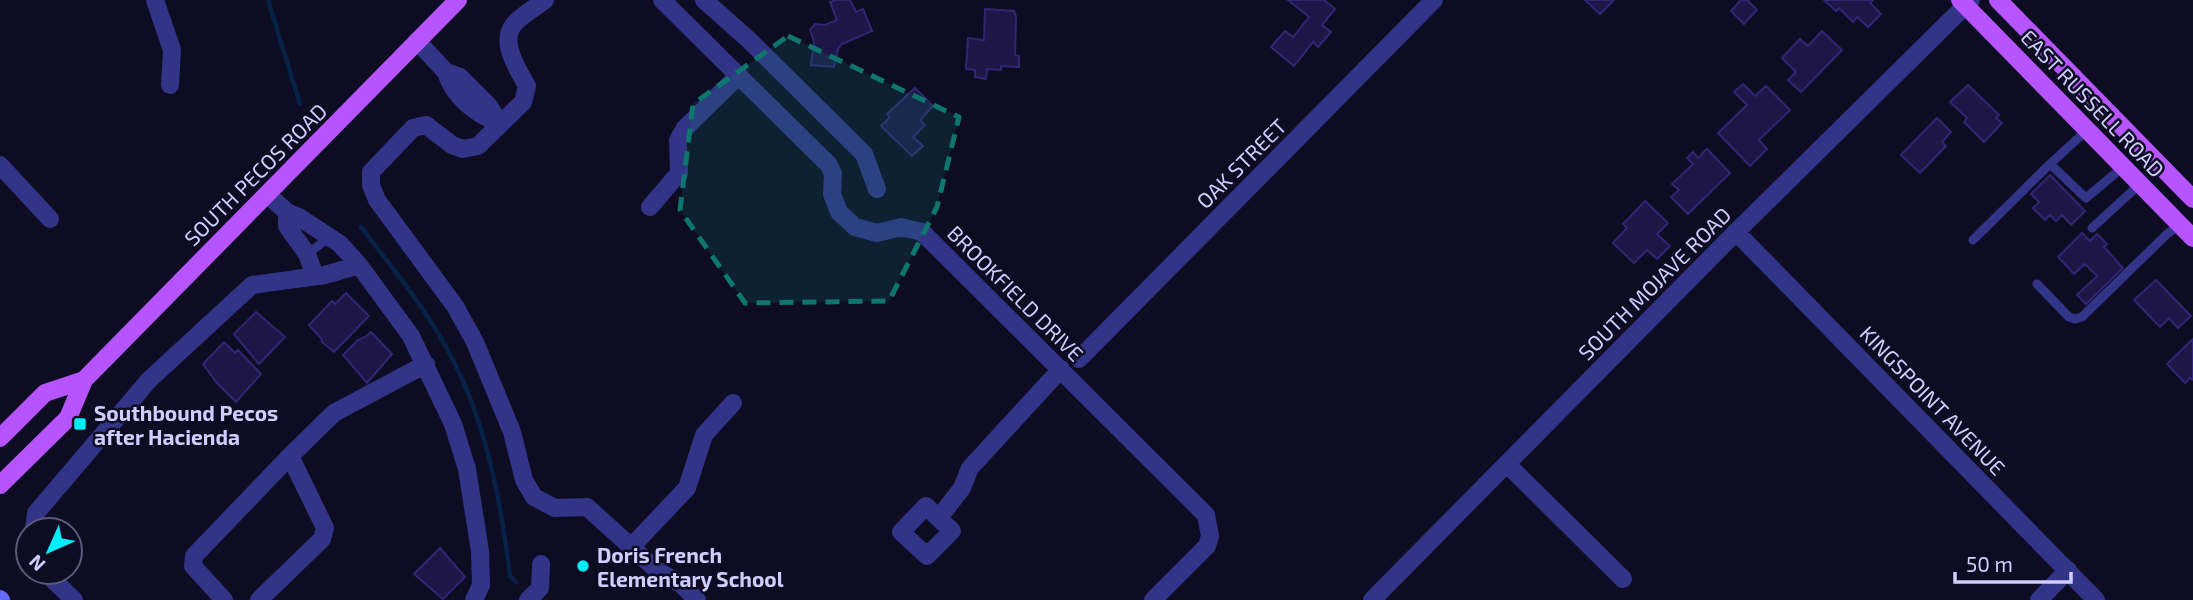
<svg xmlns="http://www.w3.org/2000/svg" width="2193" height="600" font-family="'Exo 2',sans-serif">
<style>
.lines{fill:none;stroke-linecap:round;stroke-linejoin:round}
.stream{stroke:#072247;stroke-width:4.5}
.building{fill:#1d1646;stroke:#312674;stroke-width:2}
.lane{stroke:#323487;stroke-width:9}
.street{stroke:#323487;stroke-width:18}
.secondary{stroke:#656aff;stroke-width:18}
.primary{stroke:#b655ff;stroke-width:18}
.marked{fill:#0f766e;fill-opacity:0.2;stroke:#0f766e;stroke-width:5;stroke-dasharray:14 9;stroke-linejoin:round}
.poi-dot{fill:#00eef9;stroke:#0e0c23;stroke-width:2.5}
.labels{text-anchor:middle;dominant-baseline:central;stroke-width:5;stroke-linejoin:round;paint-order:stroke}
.street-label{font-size:21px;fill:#d1ceff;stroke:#0e0c23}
.poi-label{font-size:21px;font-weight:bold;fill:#d1ceff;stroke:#0e0c23;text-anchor:start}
</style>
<rect width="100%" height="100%" fill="#0e0c23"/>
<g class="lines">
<!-- stream -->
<path class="stream" d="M268,0L300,104
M361,227C395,271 431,315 455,364C488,431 501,503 510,576L516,582"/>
</g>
<!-- building -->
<path class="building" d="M836,0H850L856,12L863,9L872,31L842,44L838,49L834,67L811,65L814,41L810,30L815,24L825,25L837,20L830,2Z
M1288,0H1324L1335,9L1322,25L1331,32L1318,47L1313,42L1294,66L1271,47L1285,31L1293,37L1309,17Z
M1585,0H1614L1600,14Z
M1741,0H1747L1757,10L1744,24L1731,11Z
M1824,0H1873L1870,3L1881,14L1868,27L1857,17L1853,22L1839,8L1836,11Z
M985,9L1014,11L1016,17L1015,55L1019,56V67L1001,66V70L987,69L986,79L975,77V70L966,69L968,38L984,40Z
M1822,31L1842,50L1801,92L1788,80L1796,72L1782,58L1800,39L1808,46Z
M1743,84L1755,96L1766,86L1790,110L1759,140L1767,149L1750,166L1718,133L1747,105L1734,92Z
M1968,85L1999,115L1996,118L2002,123L1984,142L1964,122L1967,118L1950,102Z
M915,88L933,106L920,120L925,125L913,137L923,146L912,156L881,126L890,117L887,114Z
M1937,118L1951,132L1942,142L1946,146L1920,173L1901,155Z
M1707,149L1730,173L1688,214L1671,197L1679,190L1672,184L1693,164L1687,158L1693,152L1698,158Z
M2050,175L2085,211L2071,225L2062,215L2056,221L2050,215L2045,220L2033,208L2039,202L2031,194Z
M1645,201L1668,223L1657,234L1670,246L1657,259L1647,250L1634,263L1613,243L1627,228L1623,224Z
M2082,233L2090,241L2097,234L2107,244L2104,247L2123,268L2086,304L2077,295L2097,276L2085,264L2074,274L2058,257Z
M2156,280L2191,316L2178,328L2169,318L2160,327L2134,300Z
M346,293L369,316L334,352L322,342L321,338L309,325L332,301L335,304Z
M256,312L285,337L259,364L234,334Z
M371,332L392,354L367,383L343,355L358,340L365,337Z
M2193,339V380L2190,378L2185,383L2167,364Z
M224,342L235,353L238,350L261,374L236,402L217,383L203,364Z
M440,548L465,577L443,599L414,574Z"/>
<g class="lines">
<!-- lane -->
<path class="lane" d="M2050,164L2087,130
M2092,228L2140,184
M1973,240L2050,164L2086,198L2123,167
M307,254L330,237
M2037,284L2069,317L2075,319L2082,317L2167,234L2180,225"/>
<!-- street -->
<path class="street" d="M155,0L172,50L170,85
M545,0C535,8 522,15 514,24C499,43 518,69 527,86L523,102L478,146L463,149L452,145L426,125L413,128L371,172V185L377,200L455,306L475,342L512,432L524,480L534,497L555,508L587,507L658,571L681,584L697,600
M662,0L829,165L833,174L832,194L839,212L855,227L877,233L901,227L922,232L1206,515L1210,536L1207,546L1153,600
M704,0L749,40L864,154L877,189
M417,41L446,72L460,77L489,106L500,124
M446,72C453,97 476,114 500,124
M0,165L50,219
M267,194L287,212L299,217L340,244L359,265
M650,207L679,173L678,140L685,128L739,75
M287,212V226L307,254L315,276
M1736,232L2096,600
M1079,359L1434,0
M290,456L334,413L426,364
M1507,464L1623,579
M926,506L952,531L927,556L901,532Z
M939,518L962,488L970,468L1061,369
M34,530L36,513L149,380L252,285L325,275L359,265L411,336L453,424L467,469L480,551L481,585L474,600
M632,546L687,488L704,435L733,403
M45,572L74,600
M224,600L193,566L194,556L290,456L325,528L322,539L259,600
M528,600L540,588L541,564
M1372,600L1736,232L1971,0
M2039,600L2068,570"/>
<!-- secondary -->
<path class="secondary" d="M0,599L1,600"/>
<!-- primary -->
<path class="primary" d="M1960,0L2193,238
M1998,0L2193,199
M0,438L45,393L84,380
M0,485L68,418L84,380L458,0"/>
</g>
<!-- marked area -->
<path class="marked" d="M788,36L959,117L937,207L889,301L745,303L680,210L693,104Z"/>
<!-- markers -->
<g class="poi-dot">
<rect x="73" y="417" width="14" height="14" rx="3.5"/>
<circle cx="583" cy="566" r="7"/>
</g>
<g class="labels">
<!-- street labels -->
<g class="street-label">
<text transform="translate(2093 103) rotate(46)">EAST RUSSELL ROAD</text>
<text transform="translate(1241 163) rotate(-45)">OAK STREET</text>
<text transform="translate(255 174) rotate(-45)">SOUTH PECOS ROAD</text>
<text transform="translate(1654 283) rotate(-45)">SOUTH MOJAVE ROAD</text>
<text transform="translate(1016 293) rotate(45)">BROOKFIELD DRIVE</text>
<text transform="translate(1933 400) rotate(46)">KINGSPOINT AVENUE</text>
</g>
<!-- poi labels -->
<g class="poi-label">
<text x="94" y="412">Southbound Pecos<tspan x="94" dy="24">after Hacienda</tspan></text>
<text x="597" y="554">Doris French<tspan x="597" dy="24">Elementary School</tspan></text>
</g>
</g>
<!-- north arrow -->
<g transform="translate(49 551) rotate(225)"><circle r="33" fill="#0e0c23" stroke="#5c5a7b" stroke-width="2"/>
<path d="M0-5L12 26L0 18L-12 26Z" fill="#00eef9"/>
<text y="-10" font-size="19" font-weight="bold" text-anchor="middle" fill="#d1ceff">N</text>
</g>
<!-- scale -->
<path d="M1955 572v10h116v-10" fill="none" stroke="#d1ceff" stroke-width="3.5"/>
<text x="1966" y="572" font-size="21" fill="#d1ceff" stroke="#0e0c23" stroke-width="5" paint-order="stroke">50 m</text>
</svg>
